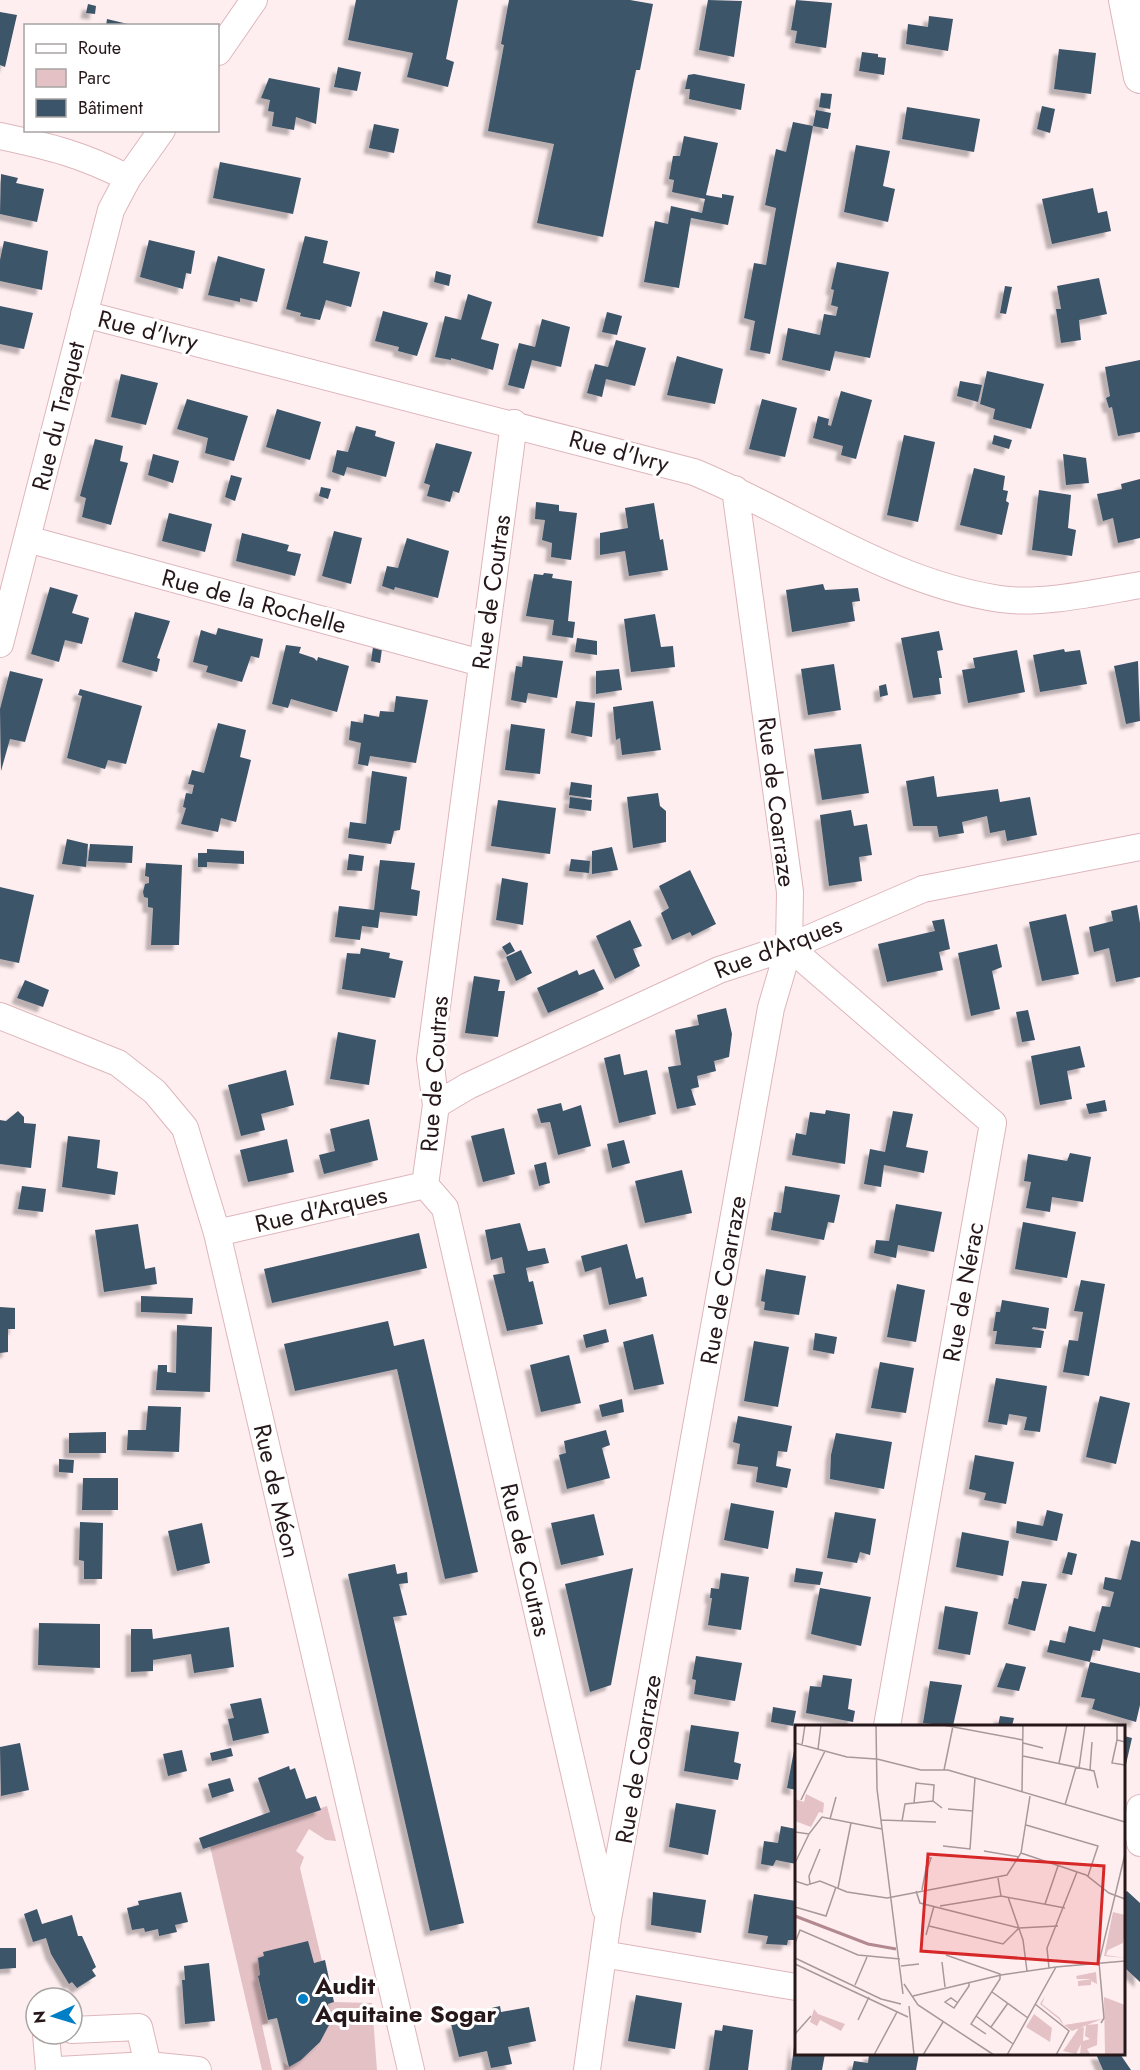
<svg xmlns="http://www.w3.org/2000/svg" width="1140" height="2070" font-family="Jost,sans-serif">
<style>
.green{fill:#e3c1c5}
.building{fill:#3c5469;filter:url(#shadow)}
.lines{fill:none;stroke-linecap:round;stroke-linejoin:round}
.minor-casing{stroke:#ddb6bb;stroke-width:28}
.tertiary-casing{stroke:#ddb6bb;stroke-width:34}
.minor{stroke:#fff;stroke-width:26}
.tertiary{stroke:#fff;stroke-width:32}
.poi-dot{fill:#007ec6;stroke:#fff;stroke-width:2}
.labels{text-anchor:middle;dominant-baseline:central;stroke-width:6;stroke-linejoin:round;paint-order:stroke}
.street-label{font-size:24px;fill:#26181a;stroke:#fff}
.poi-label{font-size:24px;font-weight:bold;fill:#26181a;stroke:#fff;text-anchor:start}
.inset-river{fill:none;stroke:#b2898f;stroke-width:3}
.inset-road{fill:none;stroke:#a8989a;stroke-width:1.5}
.view{fill:#d62828;fill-opacity:0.15;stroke:#d62828;stroke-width:3}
.inset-edge{fill:none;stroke:#26181a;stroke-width:3}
</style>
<defs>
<filter id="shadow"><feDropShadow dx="-5.5" dy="5.5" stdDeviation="1.5" flood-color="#0004"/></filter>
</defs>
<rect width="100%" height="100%" fill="#ffeef0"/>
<!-- green -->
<path class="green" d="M327,1806L336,1841L326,1840L309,1829L296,1851L304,1857L300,1868L322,1961L314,1963L264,1956L259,1958L260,1975L258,1976L268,2023L262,2025L272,2070H262L210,1846Z
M334,2002L372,2003L377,2070H284L283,2062L289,2067C315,2052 332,2034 328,2004Z"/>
<!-- building -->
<path class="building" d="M356,0H458L446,59L454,62L448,87L407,77L413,53L348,40Z
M509,0H630L653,4L640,70H636L603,237L537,223L554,144L488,131L504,45L501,44Z
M708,0L742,1L734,57L699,50Z
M796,0L832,3L826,48L795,43L797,31L791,30Z
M88,4L96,6L95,14L86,13Z
M0,12L17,15L5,67L0,65Z
M929,16L953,19L948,51L906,44L908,24L928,27Z
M107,19L132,25V26H106Z
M1059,49L1096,53L1091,94L1054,89Z
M862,52L878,54V57L886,58L884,75L859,71Z
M338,67L361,72L357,91L334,87Z
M694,74L745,84L741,110L689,99L690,89H685L688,75Z
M269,78L320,88L316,124L296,117L294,130L272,126L274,112L268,111L270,100L261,98Z
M821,93L832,94L830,109L819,107Z
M1042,106L1055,109L1050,133L1037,129Z
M907,107L980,119L974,152L902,139Z
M816,110L831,113L828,129L813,126Z
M793,122L813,126L770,354L750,350L755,321L744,318L754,263L766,265L776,208L765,205L776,149L786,152Z
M374,124L399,129L394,153L369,148Z
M684,136L718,143L706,195L722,198V194L734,196L728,225L691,218L679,288L644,282L655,221L668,224L671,206L702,213L705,199L672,192L674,180L669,179L673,156H680Z
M856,145L890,151L883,186L895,189L888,222L844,212Z
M220,162L301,178L293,214L213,198Z
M1,174L18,178L16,183L44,189L37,222L0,214Z
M1093,188L1098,213L1107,211L1111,231L1052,244L1042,199Z
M305,236L328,241L323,263L360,272L351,307L326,300L320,320L300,316L301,313L286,309Z
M149,240L195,251L191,274L186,273L183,289L140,277Z
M4,241L48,251L42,290L0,281V260Z
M218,256L265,269L257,302L240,298V302L208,295Z
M837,262L889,272L870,358L835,351L830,371L782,360L788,328L820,335L824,314L836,316L838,307L831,305L834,290L831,289Z
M436,271L451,275L449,286L434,282Z
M1099,278L1107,314L1079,320L1081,340L1061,343L1056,309H1061L1057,286Z
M1005,286L1012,287L1006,314L1000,313Z
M468,294L492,302L481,339L499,344L493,370L451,358V360L435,357L445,316L461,320Z
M0,306L33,313L24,349L0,344Z
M383,311L428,323L417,356L398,351L399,347L375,341Z
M607,312L622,316L617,335L602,332Z
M542,319L570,327L561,367L532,360L524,389L508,385L519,343L535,347Z
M616,340L646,348L635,386L606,379L602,397L587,393L595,364L608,367Z
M677,356L723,369L715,404L667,395Z
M1140,360V432L1118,436L1112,407L1109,408L1106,398L1110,396L1105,367Z
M987,371L1044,384L1031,429L993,419L995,409L980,404Z
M121,374L158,383L146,425L111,417Z
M960,381L982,385L978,402L957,396Z
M841,391L872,400L856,459L841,455L843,446L813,438L818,416L829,419L828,425L831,426Z
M187,399L248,416L234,461L205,453L208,438L177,429Z
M762,399L797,408L785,457L749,449Z
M277,409L321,422L310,460L266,447Z
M356,426L376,431L375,436L395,442L386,477L347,467L344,476L332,472L337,450L348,452Z
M904,435L935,442L918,522L887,515Z
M994,435L1012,440L1009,449L992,444Z
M95,439L123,446L120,461L128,463L111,525L82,517L86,498L80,496Z
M436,443L472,452L459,493L453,491L450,502L427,496L430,485L424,483Z
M153,454L179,461L173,483L148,475Z
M1063,454L1086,458L1089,483L1066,485Z
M974,468L1005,476L1003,490L1008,491L1006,501L1009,503L1002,535L960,525Z
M231,475L242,478L235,501L225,497Z
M1140,479V538L1118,543L1113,518L1103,521L1097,494L1122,489L1121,484Z
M321,487L331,489L328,499L319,496Z
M1039,490L1071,495L1068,528L1076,530L1072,556L1032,550Z
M536,502L559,505V511L577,513L571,560L551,557L552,543L542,540L545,520L535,519Z
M654,503L660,540L663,539L668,570L629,576L625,551L600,555V533L628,528L625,508Z
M169,513L212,524L205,552L162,541Z
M334,531L362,538L351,584L322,576Z
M242,533L289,545L287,551L301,554L295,576L236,561Z
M407,538L449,551L438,598L395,587L394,590L382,586L387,566L398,568Z
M544,573L553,574L552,578L572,581L568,621L575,622L573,638L552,635L554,620L526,616L534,574L543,575Z
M823,584L825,590L858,588L860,601L852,602L855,621L792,632L786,590Z
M50,587L78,595L72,613L89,618L82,644L65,640L59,662L31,654Z
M135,612L170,621L157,658L160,659L157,672L122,662Z
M655,614L661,647L673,646L675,667L631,672L624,619Z
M218,628L263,639L259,658L251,656L242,682L206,672L208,666L193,662L201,630L216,635Z
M939,631L943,650L937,651L942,678H939L941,694L913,698L901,638Z
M577,638L597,641V655L575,652Z
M286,645L301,647L299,653L314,658L317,661L318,657L349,666L337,712L291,699L288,708L272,704Z
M373,647L382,649L380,663L371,661Z
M1064,649L1065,652L1080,650L1087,684L1040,692L1033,655Z
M1017,650L1025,692L968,703L962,670L975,668L973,658Z
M523,656L563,661L557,698L528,693L526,703L511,700L516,666L522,667Z
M1138,661L1140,721L1126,724L1114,666Z
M834,664L841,710L808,715L801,669Z
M619,669L622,690L596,694V671Z
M10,671L43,679L25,742L10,739L1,771L0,709Z
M886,684L888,695L880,697L879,686Z
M80,689L142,706L126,764L108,760L105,769L67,758L82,696L78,695Z
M396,696L428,700L416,763L370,756L368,766L358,764L361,743L349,740L351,721L363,723L364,714L379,717L380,711L394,712Z
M576,701L595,703L592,737L571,733Z
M653,701L661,750L622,755L620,738L616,740L613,707Z
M218,723L246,730L240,757L251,760L236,822L221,818L218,832L181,824L186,808L183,807L186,793L192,794L194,785L188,784L192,770L204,773Z
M511,724L545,729L540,774L505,770Z
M861,744L869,793L822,800L814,749Z
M372,771L407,777L400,830L394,831L391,844L348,838L350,822L366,824Z
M934,776L937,797L998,789L1000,802L1030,797L1037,835L1007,841L1005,830L990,833L987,816L962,822L964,833L939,837L937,826H913L906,781Z
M571,782L592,785L591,798L569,795Z
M658,793L660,806L666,811V842L633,848L627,797Z
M570,797L592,800L591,811L569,808Z
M498,800L556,808L550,854L491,846Z
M851,810L854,826L867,824L872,855L859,857L862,881L829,886L820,815Z
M67,839L88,844L86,867L62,864Z
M90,844L133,846L132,863L88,861Z
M612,847L618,870L592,874V851Z
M207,849L244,851V864L207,862V867H198V853H207Z
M349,854L364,856L362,871L347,870Z
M571,859L590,861L589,873L569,871Z
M380,860L415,863L411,889L420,891L417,916L380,912L378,928L362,926L360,940L335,937L339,906L374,910Z
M146,863L182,865L179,945H151L153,908L148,907V898L144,897L143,892L145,884L149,883V877L145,876Z
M690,870L716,924L692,936L690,932L672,940L661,913L669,908L659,886Z
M502,878L528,883L523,925L496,920Z
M0,887L34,895L19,963L0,959Z
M1137,905L1140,923V977L1116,982L1109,948L1094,952L1089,927L1113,921L1111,911Z
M1066,914L1079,974L1042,981L1029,922Z
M944,919L950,949L939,952L943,970L887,982L878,944L935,931L932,921Z
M630,920L642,946L633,949L640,966L615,979L596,936Z
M510,942L515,951L507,955L502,947Z
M997,944L1002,967L992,971L1000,1009L971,1016L958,953Z
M361,948L390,953L389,958L403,961L395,998L342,989L347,953L360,954Z
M521,950L532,973L516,981L506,957Z
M594,969L604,989L548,1013L537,988L577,970L579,975Z
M474,976L500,980L498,991H505L498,1037L465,1033Z
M25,980L49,990L43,1007L17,998Z
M726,1008L732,1034L729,1057L714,1061L716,1071L697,1076L699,1087L691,1089L696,1105L677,1109L668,1067L681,1065L675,1030L699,1025L697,1015Z
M1028,1010L1035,1040L1022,1042L1016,1012Z
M338,1032L376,1040L369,1085L330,1079Z
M1080,1046L1085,1067L1067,1071L1072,1099L1040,1105L1031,1056Z
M620,1054L624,1075L647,1070L656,1114L619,1123L604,1058Z
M286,1070L294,1105L261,1114L265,1130L241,1136L228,1085Z
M1105,1100L1107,1111L1089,1114L1086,1104Z
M561,1103L563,1111L581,1105L591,1146L558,1155L550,1122L541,1123L537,1109Z
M826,1110L850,1114L845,1164L792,1155L796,1133L806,1135L810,1112L825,1114Z
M18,1111L24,1117V1123L36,1124L31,1168L0,1164V1120L6,1121Z
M893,1111L913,1114L906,1147L928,1151L924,1173L884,1165L881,1187L864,1184L870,1149L885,1152Z
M369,1119L378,1160L324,1174L319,1155L335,1151L330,1129Z
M504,1128L515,1174L483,1182L471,1136Z
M68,1136L100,1140L97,1168L118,1172L115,1195L62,1187Z
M287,1139L294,1172L248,1182L240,1150Z
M624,1140L630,1163L612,1168L607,1144Z
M1070,1153L1091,1157L1083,1202L1052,1197L1050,1212L1026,1208L1031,1182L1024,1181L1028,1154L1067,1161Z
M546,1162L550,1183L539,1186L534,1165Z
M682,1170L692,1213L645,1223L635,1181Z
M22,1186L46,1189L43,1212L18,1209Z
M785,1186L840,1195L834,1223L828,1222L824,1240L771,1230L774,1212L781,1213Z
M896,1204L942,1212L934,1252L898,1245L896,1258L874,1253L876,1240L889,1241Z
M1023,1222L1076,1232L1067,1278L1015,1269Z
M520,1223L528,1251L545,1248L549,1263L526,1268L529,1282L533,1281L543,1324L507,1331L493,1275L505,1273L502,1257L491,1260L485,1230Z
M138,1224L145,1269L155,1267L157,1284L104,1292L95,1230Z
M419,1233L427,1268L272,1303L264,1269Z
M627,1244L636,1279L643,1277L647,1296L609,1305L601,1267L585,1272L581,1256Z
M766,1269L806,1276L799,1315L764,1310L765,1302L761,1301Z
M1081,1280L1105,1284L1089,1376L1063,1372L1069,1340L1078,1341L1083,1312L1074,1311Z
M897,1284L925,1290L916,1342L887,1337Z
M141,1296L193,1298L192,1314L141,1312Z
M1002,1300L1049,1308L1046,1329L1033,1327L1032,1329L1044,1331L1041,1348L995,1344L997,1331H993L996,1312H1000Z
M0,1307L15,1308V1329H8V1352L0,1353Z
M388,1321L394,1346L424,1339L478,1572L445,1579L397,1369L295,1391L284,1344Z
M177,1325L212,1327L210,1392L156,1390L158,1365H167V1372L176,1373Z
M606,1329L609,1342L586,1348L583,1335Z
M815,1333L837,1337L834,1354L813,1350Z
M653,1334L664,1384L634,1390L623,1342Z
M754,1341L789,1347L778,1407L744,1401Z
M569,1355L581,1403L541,1412L530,1365Z
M880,1362L914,1368L906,1413L871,1408Z
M996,1378L1047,1386L1040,1432L1024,1430L1027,1417L1009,1414L1007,1425L988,1422Z
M1100,1396L1130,1403L1116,1464L1086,1457Z
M622,1399L624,1412L602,1417L599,1405Z
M148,1406L181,1407L179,1452L127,1450L128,1430H146Z
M738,1416L792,1426L787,1452L778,1451L776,1466L791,1469L787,1488L756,1482L758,1467L737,1464L740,1444L733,1442Z
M606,1430L610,1445L602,1448L610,1478L567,1489L559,1455L566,1453L564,1441Z
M106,1432V1453H69V1433Z
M836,1433L892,1442L884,1489L830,1479L831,1455Z
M975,1455L1014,1462L1006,1504L984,1500L986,1493L969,1489Z
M59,1459L74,1460L73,1473L59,1472Z
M83,1478H118V1510H82Z
M731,1503L774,1511L768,1549L724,1540Z
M1047,1510L1063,1514L1057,1541L1016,1533L1017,1521L1043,1526Z
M835,1512L876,1519L870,1555L860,1552L857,1563L827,1558Z
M594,1514L604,1555L561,1565L551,1523Z
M80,1522L103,1523L102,1579H84V1561L79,1560Z
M202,1523L210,1563L177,1571L168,1531Z
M962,1532L1009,1541L1003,1576L956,1567Z
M1131,1540L1140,1542V1648L1103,1639L1100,1651L1093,1650L1090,1662L1047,1652L1050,1640L1065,1643L1069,1626L1095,1632L1102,1606L1110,1607L1114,1592L1103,1589L1105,1577L1121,1580Z
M1068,1552L1077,1554L1072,1575L1062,1573Z
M395,1564L397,1574L407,1572L408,1583L399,1584L407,1615L393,1617L464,1923L430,1931L348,1574Z
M633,1568L611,1685L590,1692L565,1584Z
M796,1568L823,1572L820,1585L794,1582Z
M721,1573L749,1577L741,1630L708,1625L712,1598H710L711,1588L719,1589Z
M1022,1581L1047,1584L1035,1631L1008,1624L1014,1598L1018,1599Z
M820,1588L871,1597L861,1646L811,1634Z
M945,1606L978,1612L970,1655L938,1649Z
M39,1623L100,1624V1668L38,1665Z
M229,1627L234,1667L194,1673L191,1654L153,1660V1671L131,1672V1629H152L153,1639Z
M696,1656L742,1663L735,1701L694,1694L696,1680L692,1679Z
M1090,1662L1140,1673V1705L1136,1722L1092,1709L1095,1699L1081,1697Z
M1006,1663L1026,1667L1019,1691L997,1687Z
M823,1675L852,1679L848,1709L855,1711L853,1722L806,1713L810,1686L821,1687Z
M930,1681L962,1685L953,1726L923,1723Z
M261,1698L269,1733L233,1741L228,1719L234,1718L230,1704Z
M773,1707L796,1711L793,1726L771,1722Z
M1000,1716L1014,1718L1012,1726H998Z
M691,1725L739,1732L734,1762L741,1764L738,1780L684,1771Z
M1124,1736L1132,1738L1124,1773Z
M20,1743L29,1790L1,1796L0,1747Z
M795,1745H796V1790L787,1788Z
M231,1748L233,1756L212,1761L210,1753Z
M182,1750L187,1771L168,1776L163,1754Z
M289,1766L290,1770L295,1768L306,1799L316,1796L321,1810L203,1849L199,1838L270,1812L258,1778Z
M230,1778L234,1791L212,1798L208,1784Z
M676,1803L716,1810L708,1855L669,1847Z
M781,1826L796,1829V1864L776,1860L773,1866L761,1864L764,1841L778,1843Z
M1127,1891L1140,1903V1982L1124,1967V1895Z
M181,1892L188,1922L175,1925L177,1932L159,1936L158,1929L145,1932L144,1928L132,1930L127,1908L139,1905L138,1901Z
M653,1892L706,1900L701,1933L651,1925Z
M754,1894L796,1901V1940H788L787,1945L766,1944L768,1936L748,1933Z
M37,1909L42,1924L72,1915L78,1936H82L96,1967L92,1970L96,1976L77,1988L72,1982L69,1984L51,1954L46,1938L33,1942L24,1914Z
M308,1941L314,1963L325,1960L334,2002L328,2004L329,2025L320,2042L301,2060L289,2067L277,2018L268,2020L258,1976L260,1975L258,1958L264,1956L263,1952Z
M0,1948H16V1968L0,1969Z
M209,1963L215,2021L185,2024L182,1980H185L184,1966Z
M636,1995L682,2003L675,2049L628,2041Z
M500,2006L501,2012L529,2007L536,2041L508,2047L512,2064L491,2068L487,2051L459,2057L451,2024L476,2017L475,2012Z
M723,2025L753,2030L748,2070H709L715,2030L722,2031Z
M795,2039L796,2054H825L822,2070H791Z
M869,2054H919L916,2070H852L854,2061L868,2063Z
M1096,2054H1120L1131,2070H1103Z"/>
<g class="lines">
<!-- minor casing -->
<g class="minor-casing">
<path id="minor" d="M218,52L254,0
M0,136C51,147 81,154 128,178
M84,314L694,472C796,514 888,582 1000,599C1041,605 1099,592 1140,585
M514,423L430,1059L436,1105L425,1185L445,1208L605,1908
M27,539L481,663
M0,644L111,210L128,178L162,130
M789,947L993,1123L887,1726
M0,1016L118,1063L155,1092L185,1128L217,1233L411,2070
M436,1105L468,1086L719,970L789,947L923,889L1140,847
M217,1233L425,1185
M1140,1808L1137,1825L1140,1843
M603,1954L796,1987
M72,2030L139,2027L148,2065
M46,2034L49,2070
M58,2070L148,2065L198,2070
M587,2070L608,1919L771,1008L789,947L790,892L735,489"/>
</g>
<!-- tertiary casing -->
<g class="tertiary-casing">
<path id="tertiary" d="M1125,0L1140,77"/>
</g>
<!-- minor -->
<use href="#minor" class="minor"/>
<!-- tertiary -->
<use href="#tertiary" class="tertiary"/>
</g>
<!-- markers -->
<circle class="poi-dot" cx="303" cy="1999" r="6"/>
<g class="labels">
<!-- street labels -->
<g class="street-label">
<text transform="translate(148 330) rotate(14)">Rue d'Ivry</text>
<text transform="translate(58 416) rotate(-76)">Rue du Traquet</text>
<text transform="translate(619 451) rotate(15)">Rue d'Ivry</text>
<text transform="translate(491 592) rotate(-82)">Rue de Coutras</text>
<text transform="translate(254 601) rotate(15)">Rue de la Rochelle</text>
<text transform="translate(777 802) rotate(83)">Rue de Coarraze</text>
<text transform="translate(778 947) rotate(-21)">Rue d'Arques</text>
<text transform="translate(434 1074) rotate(-86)">Rue de Coutras</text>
<text transform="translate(321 1209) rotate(-13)">Rue d'Arques</text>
<text transform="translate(723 1280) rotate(-80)">Rue de Coarraze</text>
<text transform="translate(963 1292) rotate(-80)">Rue de Nérac</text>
<text transform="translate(277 1491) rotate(77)">Rue de Méon</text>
<text transform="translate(526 1560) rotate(77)">Rue de Coutras</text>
<text transform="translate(638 1759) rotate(-80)">Rue de Coarraze</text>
</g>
<!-- poi labels -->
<g class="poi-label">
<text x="315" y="1985">Audit<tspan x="315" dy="28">Aquitaine Sogar</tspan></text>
</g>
</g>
<!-- overview -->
<g transform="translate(795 1725)">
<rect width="330" height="330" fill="#ffeef0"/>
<path d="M11,69L29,78L28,88L24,87L16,102L0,96V74L9,77ZM318,187L330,190V206L328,218L313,225L311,230L330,233L309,231ZM301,247L302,259L296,256V260L283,261V256L297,254H282L281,251ZM250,271L247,279L265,293L269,300L307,294L277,306L269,300L265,296V295L245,279ZM309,272L330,280V330H310ZM19,284L23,289L50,299L46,306L25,295L22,301L15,297ZM239,289L257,303L255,317L231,302ZM303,299L302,320L292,324L295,329L285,330L286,319L281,329L268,326L284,303L289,302L288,316L295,314L290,311L291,300Z" fill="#e3c1c5"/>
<path class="inset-river" d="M0,191L73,219L101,224"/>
<path class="inset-road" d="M81,0L82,64L108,269M148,0L228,15M322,0V15L330,17M322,15L317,38L330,40M0,18L52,32L81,34M228,18L248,23M7,20L10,0M23,24L26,0M228,31L299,46L303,63M82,34L126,45H153L330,97M264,38L272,0M284,43L290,0M149,45L158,1M295,45L297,17M227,67L228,0M6,75L30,26M119,78L121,58L139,60L138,76M270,80L281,42M153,84L178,86M35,94L41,72M86,95L141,97M107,96L110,79L138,76L147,83M231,100L303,121L293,151M0,107L14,109L27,92L87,104M148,121L175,124L180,53M189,126L224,132M226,128L291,150L314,168L330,174M0,138L14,109M203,153L206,171M0,156L12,160L25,156L52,167L92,173L212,150L226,128L235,71M15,159L14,151L25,124M43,163L56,98M127,165L133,133H136L133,142M121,166L125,178L224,203L263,201M213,172L228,215L232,246M250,179L263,141M145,181L206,171L270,183M0,182L31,191L41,162M134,201L208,219L224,203M131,210L139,181M0,218L5,205L63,230L105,234M151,230L205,249V254L176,299L191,309M0,233L86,274L106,279M147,237L150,262M0,239L113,292M106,241L124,239M254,243L252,223L282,147M109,259L123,280L199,330M60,260L72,232M197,267L233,293M118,271L206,250L261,242M163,278L156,273L150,277L159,283L174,261V257M240,279L274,306L261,330M114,281L119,330M181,291L218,319M63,295L74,272M306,298L309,293L304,237L330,129M196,302L213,278M0,309L16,291M79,330L102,287M128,330L148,297M212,330L261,242L330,236"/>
<path class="view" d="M133,129L309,141L303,239L126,226Z"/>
<rect width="330" height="330" class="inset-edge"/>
</g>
<!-- legend -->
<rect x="24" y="24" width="195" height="108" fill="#ffffff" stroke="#a8a3a3" stroke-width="1.5"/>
<rect x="36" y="44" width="30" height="9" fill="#ffffff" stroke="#a8a3a3" stroke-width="1.5"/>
<text x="78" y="54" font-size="18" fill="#26181a">Route</text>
<rect x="36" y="69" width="30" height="18" fill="#e3c1c5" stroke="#a8a3a3" stroke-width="1.5"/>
<text x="78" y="84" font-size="18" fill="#26181a">Parc</text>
<rect x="36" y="99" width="30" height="18" fill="#3c5469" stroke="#a8a3a3" stroke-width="1.5"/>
<text x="78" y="114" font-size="18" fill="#26181a">Bâtiment</text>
<!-- north arrow -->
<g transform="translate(54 2016) rotate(266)"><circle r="28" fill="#ffffff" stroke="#a8a3a3" stroke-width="1.5"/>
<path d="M0-4.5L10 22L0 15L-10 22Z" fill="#007ec6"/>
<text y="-9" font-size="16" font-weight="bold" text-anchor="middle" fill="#26181a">N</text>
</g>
</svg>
